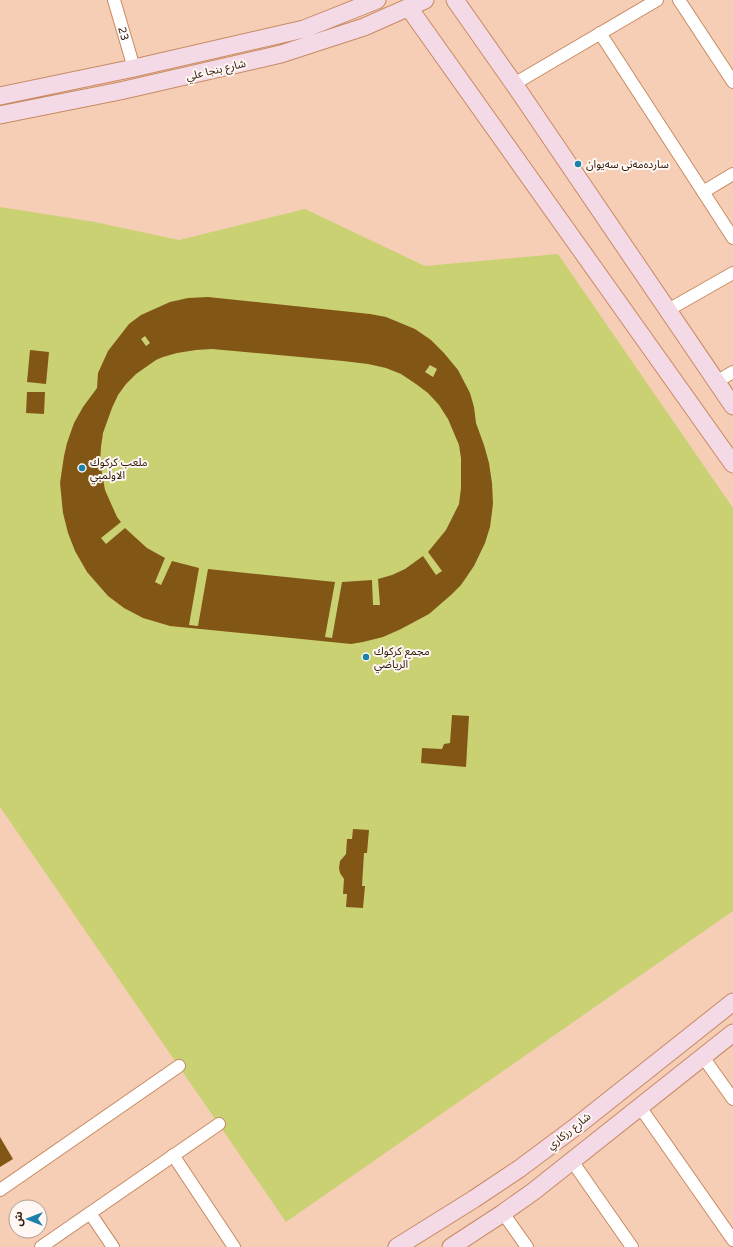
<svg xmlns="http://www.w3.org/2000/svg" width="733" height="1247" font-family="'Varela Round','Noto Sans Arabic',sans-serif">
<style>
.green{fill:#cad173}
.building{fill:#825715;fill-rule:evenodd}
.lines{fill:none;stroke-linecap:round;stroke-linejoin:round}
.street-casing{stroke:#c88a63;stroke-width:14}
.secondary-casing{stroke:#c88a63;stroke-width:19}
.street{stroke:#fff;stroke-width:12}
.secondary{stroke:#f4dae6;stroke-width:17}
.poi-dot{fill:#1b80aa;stroke:#fef7f3;stroke-width:1.5}
.labels{text-anchor:middle;dominant-baseline:central;stroke-width:4;stroke-linejoin:round;paint-order:stroke}
.street-label{font-size:11px;fill:#2f1707;stroke:#fef7f3}
.poi-label{font-size:11px;fill:#2f1707;stroke:#fef7f3;text-anchor:start}
</style>
<rect width="100%" height="100%" fill="#f6ceb6"/>
<!-- green -->
<path class="green" d="M0,207L95,222L179,240L305,209L425,266L558,254L733,508V911L286,1222L0,807Z"/>
<!-- building -->
<path class="building" d="M208,297L370,314L386,317L415,329L431,340L444,353L458,370L470,393L474,407L476,423L484,445L489,463L492,483L493,503L492,512L490,527L485,543L474,566L461,585L451,595L429,614L401,629L383,637L363,642L351,644L170,626L143,618L124,608L108,596L87,572L75,551L68,533L63,513L60,483L64,456L67,443L74,423L83,407L97,388L98,373L108,351L129,324L141,315L170,302L188,298ZM145,336L150,343L146,346L141,339ZM212,349L343,361L368,364L386,368L401,374L416,384L428,393L439,405L448,419L459,445L461,458V488L459,504L446,530L428,552L442,571L436,575L423,556L405,569L392,575L378,579L380,605H373L372,580L342,582L332,638L325,637L335,582L208,569L198,626L189,625L199,568L172,561L161,585L155,582L165,558L147,548L125,528L106,544L101,538L121,522L117,517L105,490L100,462L101,447L103,433L112,408L118,395L126,384L136,374L156,360L163,357L177,353L196,350ZM430,365L437,369L433,377L425,372Z
M30,350L49,352L46,384L27,382Z
M27,392H45L44,414L26,413Z
M452,715L469,716L466,767L421,763L422,748L442,749L444,744L450,743Z
M353,829L369,830L367,853H364L362,886H365L363,908L346,907L347,894H343L344,879L340,873L339,868L340,861L346,854L347,839H352Z
M0,1137L13,1159L0,1167Z"/>
<g class="lines">
<!-- street casing -->
<g class="street-casing">
<g id="street">
<path id="s1" d="M114,0L134,68"/>
<path d="M679,0L733,82"/>
<path d="M600,33L733,238"/>
<path d="M514,84L657,0"/>
<path d="M703,192L733,174"/>
<path d="M668,310L733,273"/>
<path d="M716,382L733,372"/>
<path d="M703,1057L733,1099"/>
<path d="M640,1107L733,1240"/>
<path d="M173,1155L234,1247"/>
<path d="M572,1161L632,1247"/>
<path d="M0,1190L179,1066"/>
<path d="M90,1213L113,1247"/>
<path d="M503,1213L527,1247"/>
<path d="M41,1247L219,1124"/>
</g>
</g>
<!-- secondary casing -->
<g class="secondary-casing">
<path id="secondary" d="M455,0L514,84L733,406
M409,8L733,464
M0,96L134,68L304,29L377,0
M0,115L120,91L281,54L364,27L425,0
M397,1247L474,1199L519,1169L578,1125L733,1002
M451,1247L503,1213L534,1191L733,1033"/>
</g>
<!-- street -->
<use href="#street" class="street"/>
<!-- secondary -->
<use href="#secondary" class="secondary"/>
</g>
<!-- markers -->
<g class="poi-dot">
<circle cx="578" cy="164" r="4"/>
<circle cx="82" cy="468" r="4"/>
<circle cx="366" cy="657" r="4"/>
</g>
<g class="labels">
<!-- street labels -->
<g class="street-label">
<text stroke="none"><textPath href="#s1" startOffset="35">23</textPath></text>
<text transform="translate(216 70) rotate(-13)">شارع بنجا علي</text>
<text transform="translate(569 1131) rotate(-38)">شارع رزكاري</text>
</g>
<!-- poi labels -->
<g class="poi-label">
<text x="586" y="164">ساردەمەنی سەیوان</text>
<text x="90" y="462">ملعب كركوك<tspan x="90" dy="13">الاولمبي</tspan></text>
<text x="374" y="651">مجمع كركوك<tspan x="374" dy="13">الرياضي</tspan></text>
</g>
</g>
<!-- north arrow -->
<g transform="translate(28 1219) rotate(270)"><circle r="19" fill="#fef7f3" stroke="#ab9d95"/>
<path d="M0-3L7 15L0 10L-7 15Z" fill="#1b80aa"/>
<text y="-6" font-size="11" font-weight="bold" text-anchor="middle" fill="#2f1707">ش</text>
</g>
</svg>
